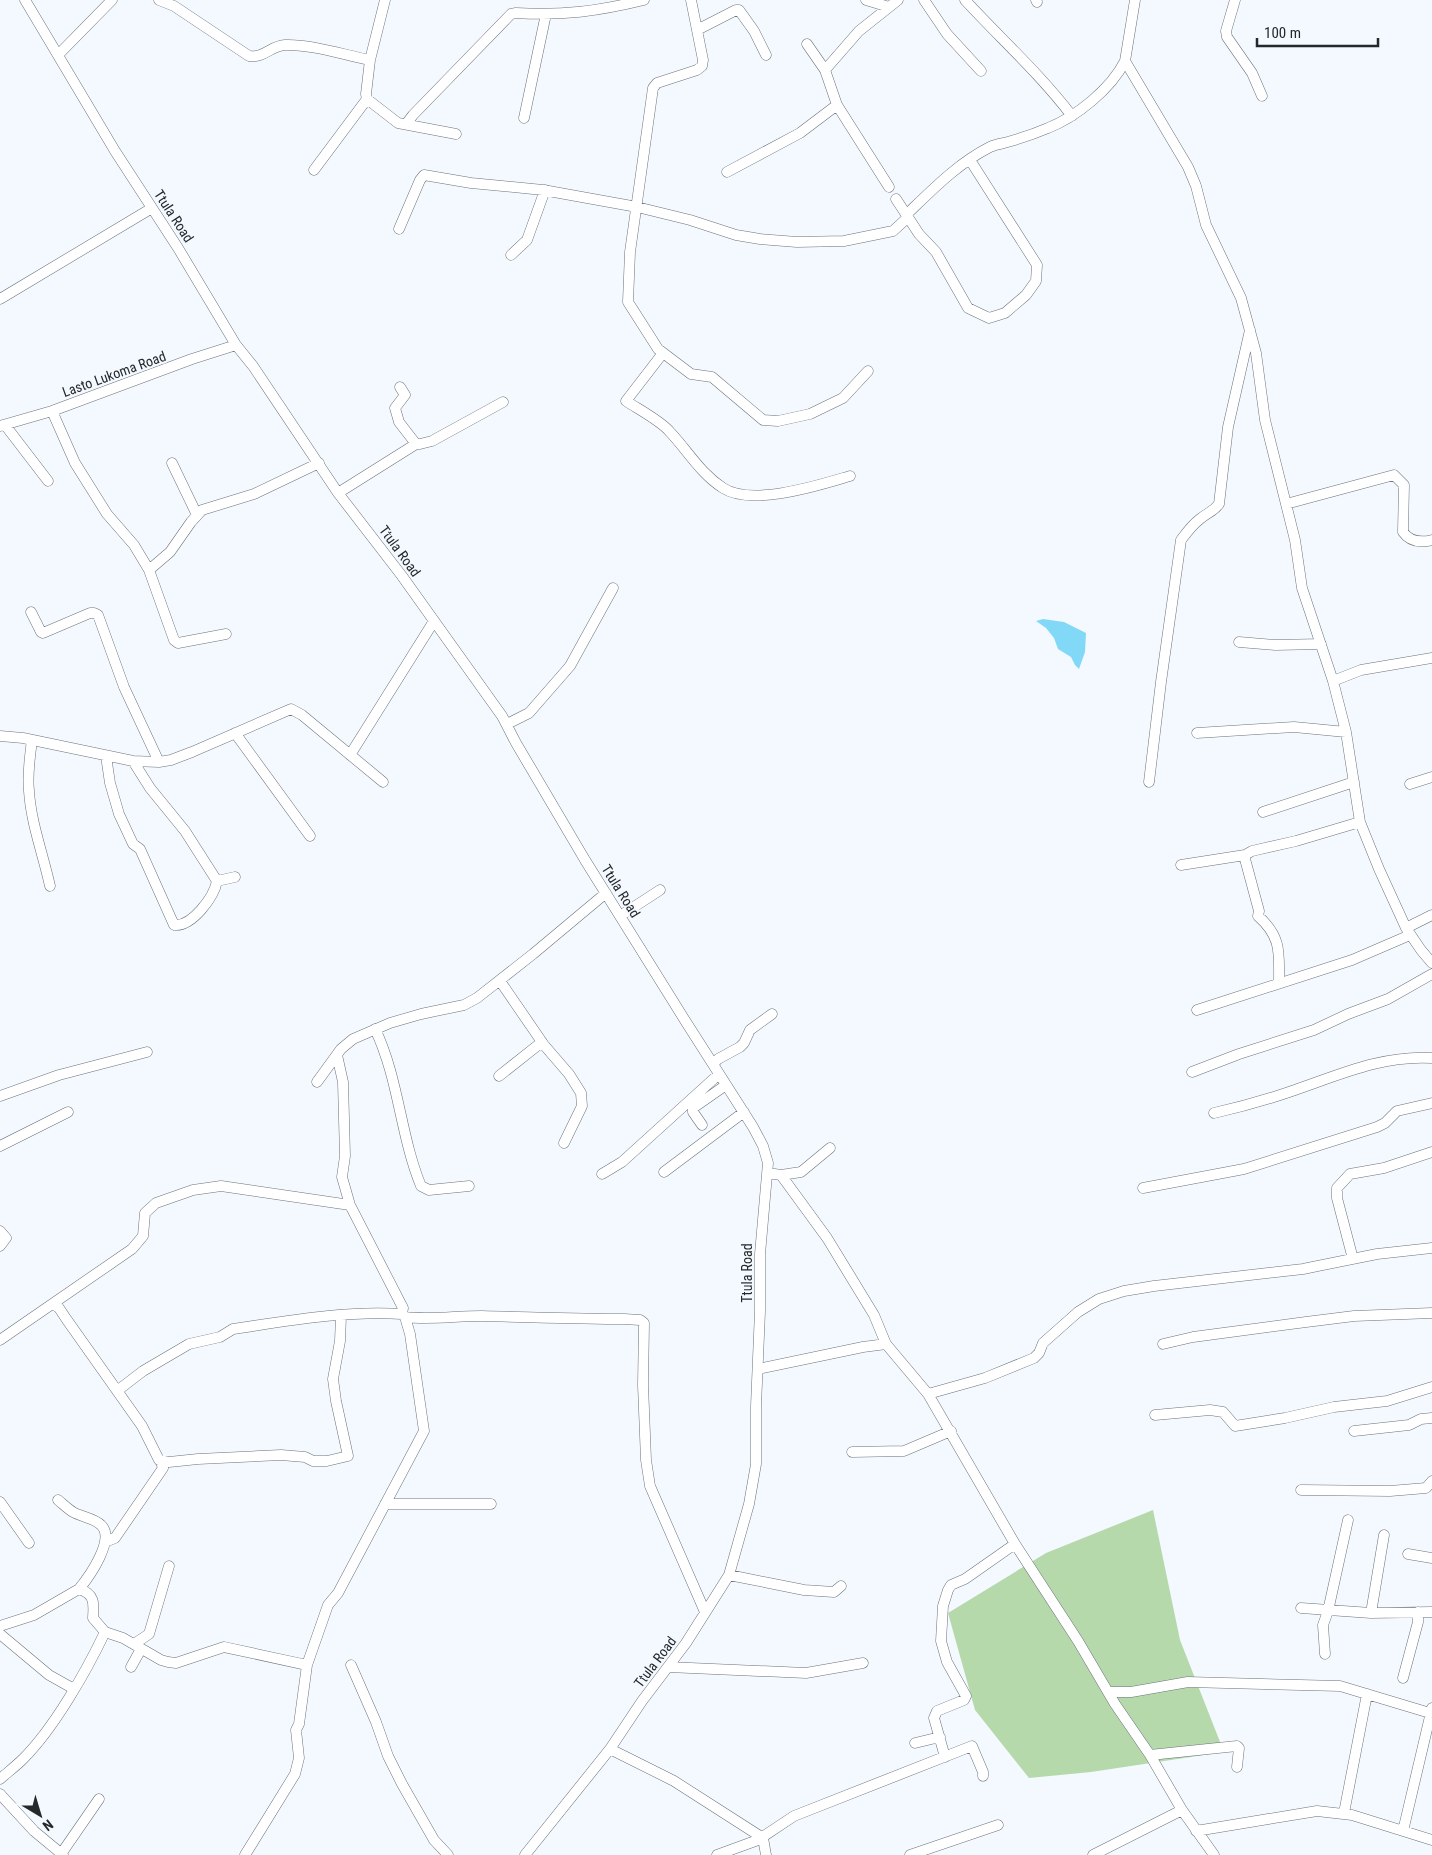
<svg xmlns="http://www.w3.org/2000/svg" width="1432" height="1855" font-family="'Roboto Condensed',sans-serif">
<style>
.green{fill:#b6d9ac}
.water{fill:#81d9f7}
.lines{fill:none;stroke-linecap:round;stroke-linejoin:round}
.minor-casing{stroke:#6b737a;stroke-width:11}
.minor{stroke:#fff;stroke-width:10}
.labels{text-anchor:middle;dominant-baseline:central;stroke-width:4;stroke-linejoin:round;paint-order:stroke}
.street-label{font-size:14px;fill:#24282b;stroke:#f3f9fe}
</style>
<rect width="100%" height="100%" fill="#f3f9fe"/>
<!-- green -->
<path class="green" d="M1153,1510L1180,1640L1224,1752L1091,1772L1029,1778L975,1710L948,1613L1046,1553Z"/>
<!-- water -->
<path class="water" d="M1043,619L1064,622L1086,633L1085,652L1079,669L1075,665L1071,657L1058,649L1054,638L1046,628L1036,621Z"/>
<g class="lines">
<!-- minor casing -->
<g class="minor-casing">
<path id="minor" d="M25,0L115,151L178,248L236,345L253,366L338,493L402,576L502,716L516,743L585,860L686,1022L753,1127L763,1146L768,1163L760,1254V1311L756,1406V1464L749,1504L729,1575L686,1643L642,1701L610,1749L525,1855
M159,0L174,6L249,56C265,58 270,46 285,45C311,44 344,55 370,60
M385,0L370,60L366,94L367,99L398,123L456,134
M691,0L703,60L702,66L697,70L657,83L653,88L630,252L628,302L658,349L691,374L712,377L763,420L778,421L810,414L843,398L868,371
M866,0L889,7
M924,0L947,34L981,71
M965,0C1001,39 1040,74 1072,116
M1036,0L1037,2
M1135,0L1125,61L1188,167L1196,186L1206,225L1241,298L1256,353L1265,420L1295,540L1302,588L1333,681L1346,732L1360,822L1379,869L1406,928L1421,950L1432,963
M1235,0L1226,31L1227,37L1252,73L1262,96
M697,30L736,10H739L754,31L766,55
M807,44L825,70
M58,55L112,0
M524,118L546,14
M406,124L413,115L511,14L516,13C562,16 599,11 644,0
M314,170L367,99
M727,172L800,133L837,105
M889,187L837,105L825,70L859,31L898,0
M896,199L919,234L936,252L968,308L989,318L1005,313L1026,295L1036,281L1037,265L970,160
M906,215C931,191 958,163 990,147C994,145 999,144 1004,143C1019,139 1034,134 1048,128C1076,117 1111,89 1125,61
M399,229L420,180L424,175L471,183L543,190L637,207L690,220L736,235L760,239L797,242L844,241L893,231L905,220
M511,255L527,240L545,190
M0,299L152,208
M663,353L626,401C638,409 661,421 670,432C688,451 700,473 723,488C752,507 819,485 850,476
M400,387L405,395L395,408L399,422L416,444
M52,411L75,463L107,514L134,545L149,570L174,640L178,643L226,634
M5,425L48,481
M0,426L52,411L192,359L236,345
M172,463L197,515
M338,493L416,444H420L432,441L503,402
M1286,504L1394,475L1404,485L1403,532C1410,542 1420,543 1432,540
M149,570L170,552L191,522L202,510L254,494L319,463
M31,612L41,632L43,633L90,613H94L98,615L124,687L159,762
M1239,642L1275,645L1321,644
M1333,681L1361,670L1432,658
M507,724L529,713L570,666L613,588
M235,733L310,836
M1197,733L1294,727L1346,732
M0,736L23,738L133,761L159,762L171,760L192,752L291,709L302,715L383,782
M32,740C30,757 27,774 29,791C31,823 43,854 50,886
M350,755L434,621
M106,756L110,783L119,814L133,844L140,849L174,925C192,927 214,897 217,881
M133,761L150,788L185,831L217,881L235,877
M1149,782L1161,682L1181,540C1187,532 1192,525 1200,519C1207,513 1213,512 1219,504L1228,427L1250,330
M1410,784L1432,777
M1263,812L1354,782
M1181,865L1245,855
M620,916L660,890
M1406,928L1432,915
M500,981L544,1045L569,1074L581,1093L582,1106L564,1143
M1279,982C1279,954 1282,937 1258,916L1259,911L1245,859V855L1252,851L1296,841L1360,822
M1197,1010L1352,960L1410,935
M375,1029C399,1079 400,1135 421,1186L429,1190L469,1186
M713,1064L718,1059L740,1047L744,1043L750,1030L772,1014
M1192,1072L1239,1054L1314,1030L1348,1014L1388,999L1432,974
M499,1076L542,1042
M317,1082L341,1049L353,1039L390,1023L421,1014L464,1005L477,998L533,954L606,893
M0,1096L59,1075L147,1052
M1214,1113C1241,1107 1269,1099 1295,1090C1341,1074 1383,1055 1432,1058
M702,1125L693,1112V1108L726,1085
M0,1146L68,1112
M664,1172L744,1112
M768,1173L781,1175L827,1238L874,1315L886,1344L928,1394L1015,1544L1078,1641L1115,1704L1150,1755L1182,1810L1214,1855
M602,1174L622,1162L719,1074
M781,1175L801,1172L830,1148
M1143,1188L1244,1169L1377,1127L1385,1123L1397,1111L1432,1103
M0,1231L6,1238L0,1246
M1353,1259L1337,1198V1188L1350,1174L1384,1168L1432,1152
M53,1304L59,1308L67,1320L142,1426L159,1460L169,1462L198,1459L281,1455L305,1457L313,1461H327L348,1456L336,1401L333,1379L340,1341L341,1316
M405,1317C430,1320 456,1316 482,1316C529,1317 577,1319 624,1319L640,1320L644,1323L643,1385L646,1460L650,1486L705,1612
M0,1340L132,1249L143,1236L145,1213L156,1203L193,1190L221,1186L350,1205
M1163,1344L1193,1337L1306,1322L1354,1316L1432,1313
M758,1369L863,1347L886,1344
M117,1391L143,1371L189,1344L220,1337L233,1329C287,1321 348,1310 402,1314
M928,1394L985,1378L1034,1358L1039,1353L1043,1343L1078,1312L1099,1299L1124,1291L1154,1286L1303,1269L1377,1254L1432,1248
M1155,1415L1210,1410L1223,1412L1235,1426L1285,1418L1334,1407L1387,1401L1432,1387
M1354,1431L1409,1425L1421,1419L1432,1418
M852,1452L904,1451L951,1431
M1301,1490L1390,1491L1426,1488L1432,1481
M58,1500C63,1504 68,1509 73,1512C82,1517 94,1518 101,1525C116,1539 89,1577 79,1589
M0,1502L29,1543
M385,1504H491
M105,1542L115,1538L163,1468L161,1462
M1408,1554L1432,1558
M729,1575L804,1590L834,1592L841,1586
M1301,1608L1371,1613L1432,1612
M1371,1613L1384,1535
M0,1626L34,1615L79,1589C95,1594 94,1603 93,1618L105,1632L123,1638L161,1660L168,1662L176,1663L224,1647L307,1665L299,1724L296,1730L299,1758L295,1774L245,1855
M0,1634L49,1675L74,1689
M134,1644L149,1634L169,1566
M1325,1654L1323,1625L1328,1611L1348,1520
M307,1665L328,1605L338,1593L424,1431L410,1334L405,1317L402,1314L403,1308L350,1205L342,1177L345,1156L343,1082L337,1055
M351,1665L376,1722L388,1756L402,1784L434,1840L448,1855
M131,1667L141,1649
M668,1667L806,1673L863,1663
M1403,1678L1418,1622V1612
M1108,1692H1131L1188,1682L1340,1686L1430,1713
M915,1743L940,1737
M610,1749L674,1781L763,1838L766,1855
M1150,1755L1237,1746L1239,1748L1237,1767
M945,1757L934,1718L937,1711L964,1700L966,1696L947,1662L941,1641L943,1606L948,1590L951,1585L965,1579L1015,1544
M0,1779C8,1772 16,1766 23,1759C54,1728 86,1672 105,1632
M0,1794L34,1831L63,1855
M1344,1813L1367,1694
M1196,1831L1317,1811L1352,1815L1432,1840
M1403,1831L1432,1708
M61,1854L99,1799
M717,1855L758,1840L794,1816L972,1746L983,1772V1776
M910,1855L998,1825
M1093,1855L1182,1810"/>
</g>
<!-- minor -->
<use href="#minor" class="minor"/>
</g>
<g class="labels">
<!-- street labels -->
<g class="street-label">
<text transform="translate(174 216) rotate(57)">Ttula Road</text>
<text transform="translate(114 374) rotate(-20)">Lasto Lukoma Road</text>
<text transform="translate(400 551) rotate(54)">Ttula Road</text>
<text transform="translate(621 891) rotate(58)">Ttula Road</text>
<text transform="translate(747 1273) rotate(-90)">Ttula Road</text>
<text transform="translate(655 1662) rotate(-53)">Ttula Road</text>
</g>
</g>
<!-- north arrow -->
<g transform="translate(40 1815) rotate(142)" stroke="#f3f9fe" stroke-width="4" paint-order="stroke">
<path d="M0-4L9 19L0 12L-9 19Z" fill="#24282b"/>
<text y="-8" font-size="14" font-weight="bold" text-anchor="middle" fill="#24282b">N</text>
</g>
<!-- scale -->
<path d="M1257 38v8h121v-8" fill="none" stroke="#24282b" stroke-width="2.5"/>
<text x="1264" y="38" font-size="15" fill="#24282b" stroke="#f3f9fe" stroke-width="4" paint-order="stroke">100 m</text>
</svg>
